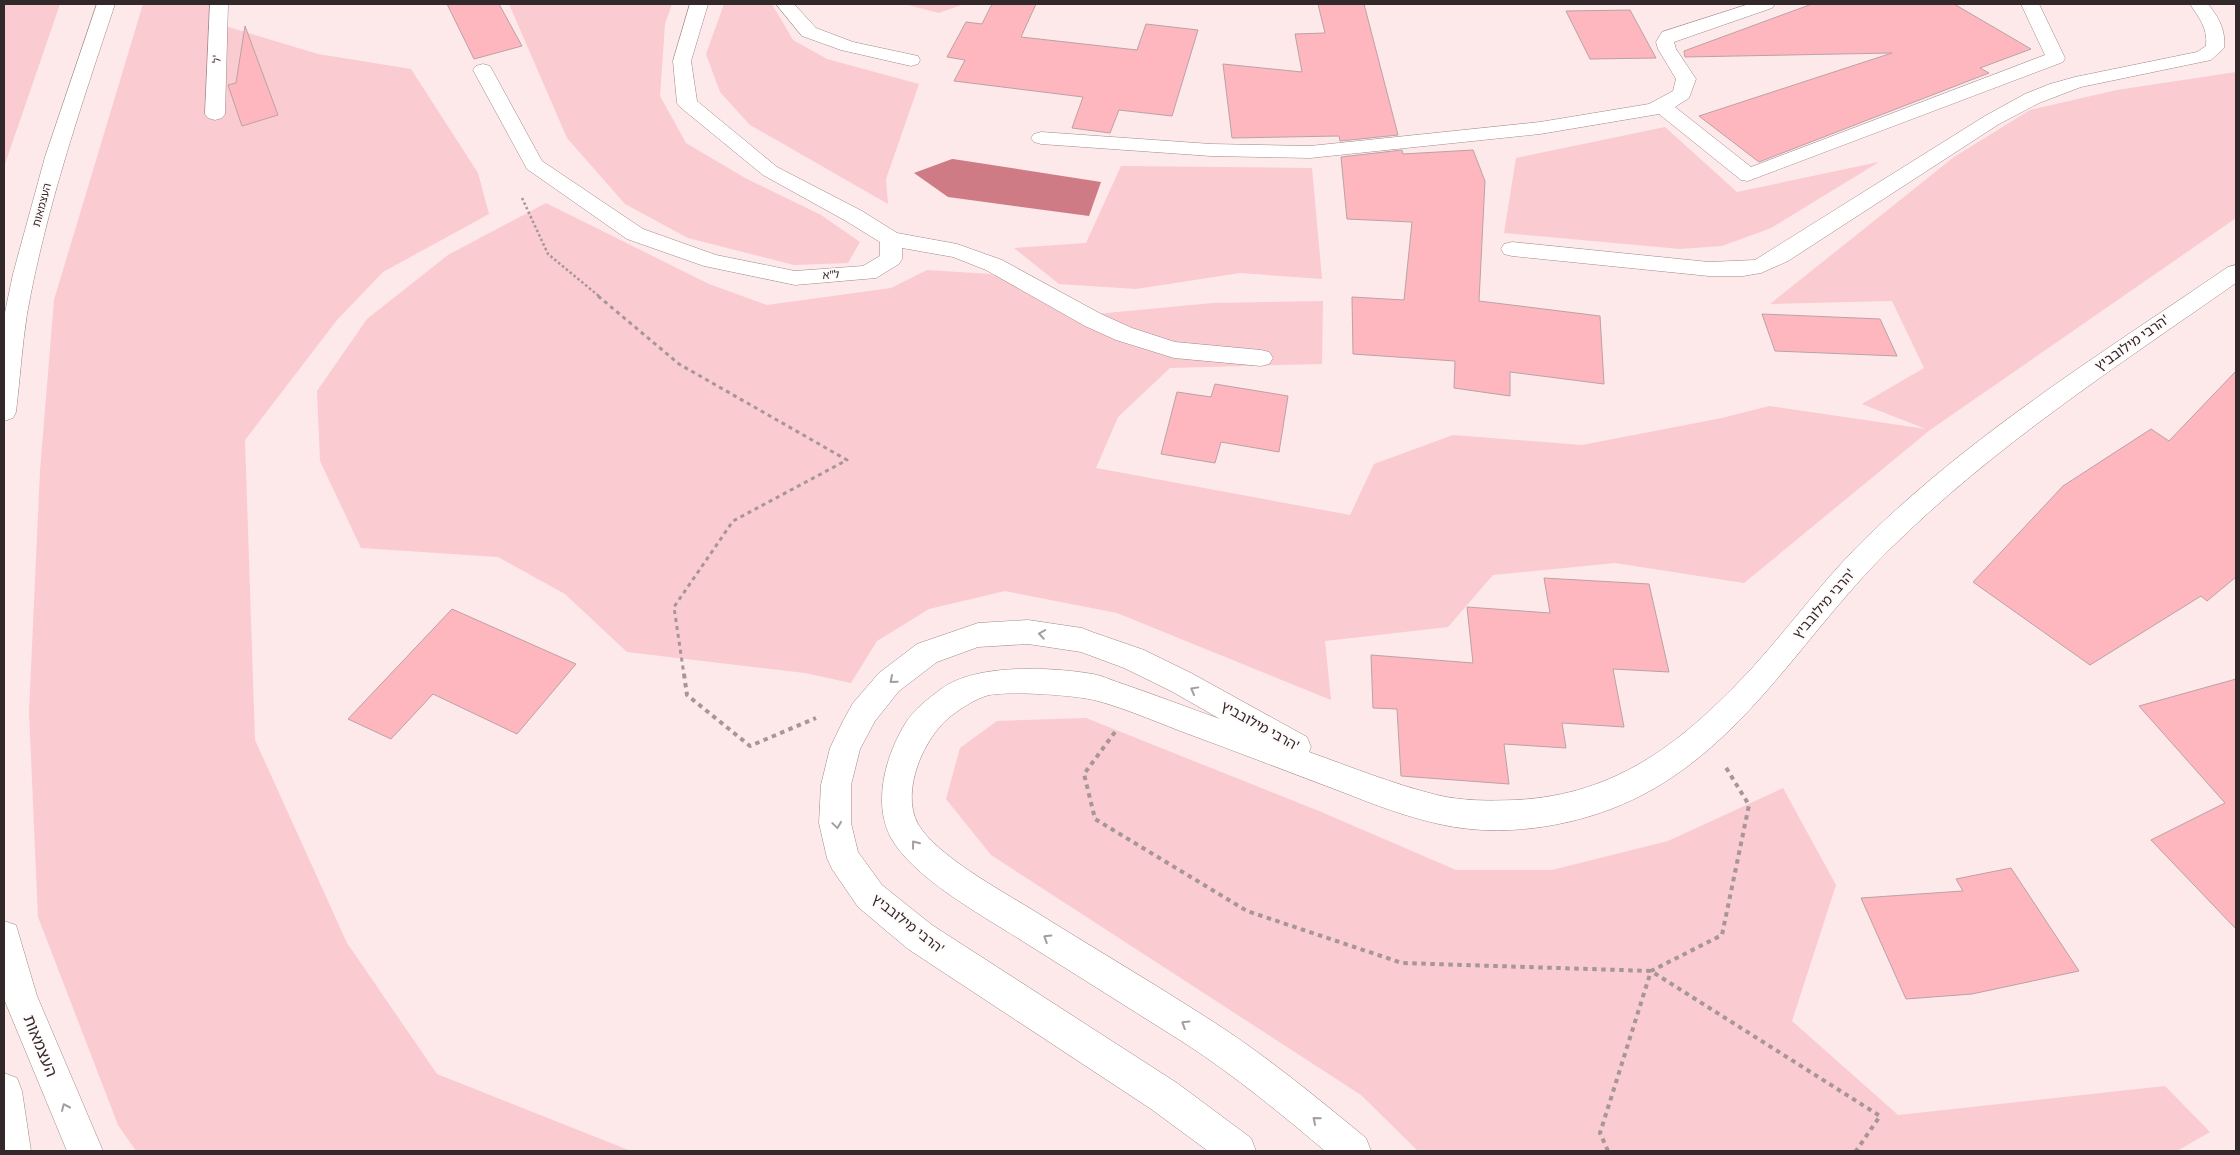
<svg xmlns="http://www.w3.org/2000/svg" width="2240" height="1155" font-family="'Nunito Sans','Noto Sans Hebrew',sans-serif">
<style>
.green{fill:#facbd0}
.water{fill:#cf7b86}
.building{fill:#ffb7bf;stroke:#bba2a5}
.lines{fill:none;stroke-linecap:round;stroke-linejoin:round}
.minor-casing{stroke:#a0888a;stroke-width:1}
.path-far2{stroke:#a69698;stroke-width:2.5;stroke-dasharray:2.5 2.5;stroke-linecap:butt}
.path-far1{stroke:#a69698;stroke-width:3;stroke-dasharray:4 4;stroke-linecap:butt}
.path{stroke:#a69698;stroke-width:4;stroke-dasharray:4.5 4.5;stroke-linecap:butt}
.minor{fill:#fff;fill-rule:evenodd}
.oneway{stroke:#a39e9f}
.labels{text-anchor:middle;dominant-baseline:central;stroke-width:4;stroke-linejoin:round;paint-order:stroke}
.far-street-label{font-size:11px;fill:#322829;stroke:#fffafa}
.street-label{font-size:14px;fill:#322829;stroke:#fffafa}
.near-street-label{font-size:16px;fill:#322829;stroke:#fffafa}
</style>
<rect width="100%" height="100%" fill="#fde8ea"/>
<!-- green -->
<path class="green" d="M4,4H60L4,167Z
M143,4H214L215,23L318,54L411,69L478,173L489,214L383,272L337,320L245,440L255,740L347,943L437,1074L631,1151H136L118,1125L38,917L29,712L40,471L54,300Z
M509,4H672L665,24L660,96L686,143L745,178L821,215L860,242L848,263L794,265L688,238L625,204L567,138Z
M724,4H772L793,40L827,59L919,84L886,179L888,204L750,125L720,92L706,54Z
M904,4H964L939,13Z
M2236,72V218L1930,430L1744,583L1615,563L1493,575L1448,627L1325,641L1331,700L1117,613L1005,591L929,609L877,641L851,683L805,673L627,652L565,594L498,557L361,548L320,461L317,391L367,319L448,255L546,203L709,284L767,305L891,288L927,270L990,274L1096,314L1213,303L1323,301L1322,364L1170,368L1118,417L1096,468L1350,515L1374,464L1453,435L1582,445L1722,418L1769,406L1926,429L1862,404L1924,368L1892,301L1770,304L1954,157L2030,110L2117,90Z
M1665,127L1737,192L1879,162L1771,228L1722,246L1680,249L1504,233L1516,158Z
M1121,166L1312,168L1322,279L1240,273L1136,289L1059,284L1014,248L1086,243Z
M1086,718L1319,811L1456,870H1552L1668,841L1783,788L1836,885L1792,1021L1898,1115L2165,1086L2210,1132L2177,1151H1418L1361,1095L991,855L946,799L960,748L997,721Z"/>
<!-- water -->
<path class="water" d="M952,159H953L1101,182L1089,216L948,197L914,173Z"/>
<!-- building -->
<path class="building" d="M447,4H499L522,46L474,59Z
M992,4H1036L1021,37L1137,50L1146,24L1198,30L1172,116L1119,110L1110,133L1072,128L1083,97L954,81L965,60L947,57L966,22L982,24Z
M1318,4H1364L1398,135L1340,141L1339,136L1232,138L1223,64L1302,72L1295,34L1325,33Z
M1812,4H1954L2031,49L1980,68L1989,73L1759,162L1699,116L1892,53L1685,57L1684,51Z
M1630,10L1656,58L1590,59L1566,11Z
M245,26L278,115L242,126L228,85L236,83Z
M1402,150L1403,154L1473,150L1485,181L1479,301L1600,316L1604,384L1510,372V396L1454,388L1455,361L1353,354L1352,297L1404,300L1412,222L1347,219L1341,157Z
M1762,314L1880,319L1897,356L1775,351Z
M2236,371V577L2207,601L2201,596L2090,665L1973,582L2063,486L2151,429L2169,441Z
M1215,384L1288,396L1279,452L1221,442L1215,463L1161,454L1177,392L1211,397Z
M1544,578L1649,584L1669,672L1613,669L1624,727L1562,723L1566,748L1504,744L1509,784L1401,776L1397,709L1373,708L1371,655L1473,663L1467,607L1550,613Z
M452,609L576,664L517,734L433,694L391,739L348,719Z
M2236,679V929L2151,840L2225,803L2139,706Z
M2011,868L2079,971L1972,994L1906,999L1861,898L1963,891L1956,879Z"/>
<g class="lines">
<!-- minor casing -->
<g class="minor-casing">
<path id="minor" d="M97,4H115C81,106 46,208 27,314C22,346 20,379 16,412L13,418L4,421V317L13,274L45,157Z
M210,4H228L225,114L222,118L215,120L208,118L205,114Z
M690,4H708L691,61L697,101L777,167L862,211L897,233L957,244L1002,260L1101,314L1132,328L1175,342L1261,350L1269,352L1273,358L1269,364L1261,366L1174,358L1116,340L1085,326L986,270L953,257L902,248V259L899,264L876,278L795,285L704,266L627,239L527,169L473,70L476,66L483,64L490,66L542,161L643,229L716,255L795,271L863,266L880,256V242L846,221L763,175L680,107L677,103L673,61Z
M776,4H794L816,28L853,42L918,56L920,60L918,64L911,66L841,50L802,36Z
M1749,4H1775L1772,8L1674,42L1676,49L1696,79L1689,98L1675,107L1751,167L2045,55L2021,4H2039L2065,58L2063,62L1748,181L1741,180L1659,114L1540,134L1310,158L1211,156L1041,144L1034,142L1031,138L1034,134L1041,132L1211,144L1310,146L1540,122L1649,104L1673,91L1676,79L1658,49L1656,42L1662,32Z
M2190,4H2208C2219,18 2226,30 2224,48L2211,60L2081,87L2039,103L1999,124L1788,261L1761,273L1743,276H1709L1512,256L1504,254L1501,249L1504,244L1512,242L1709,262L1755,260L1985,116L2025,94L2050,84L2075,77L2197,52L2206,46C2208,28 2199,18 2190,4Z
M2236,265V283C2116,367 1994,446 1889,550C1798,639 1737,761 1611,809C1558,829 1495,837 1439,824C1407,817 1375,805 1345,793C1294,774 1243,754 1191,735C1161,724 1130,710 1098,701C1076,695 1012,691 989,695C975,699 963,707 951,716C924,737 900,791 918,824C936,855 1000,890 1031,909C1090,946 1150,981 1209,1019C1264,1054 1315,1096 1366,1138L1371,1151H1325C1280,1113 1235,1076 1186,1044C1132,1010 1078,976 1024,942C985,917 914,879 891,838C872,803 886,755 905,724C914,709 928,699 941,689C976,663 1051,667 1093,674C1104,676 1115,682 1126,685C1158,696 1189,708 1220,719L1171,691L1124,668L1081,652L1028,644L978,647L937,662L899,691L875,721L860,749L851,785V823L858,852L882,885L932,925L1177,1083L1251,1138L1256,1151H1208L1151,1109L908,949L858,907L832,869L827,858L819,823L821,785L830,748L843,721L853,703L879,673L917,644L978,623L1028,620L1082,628L1092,632L1144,650L1191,673L1307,737L1311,747L1309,752C1351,767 1393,784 1437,795C1462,801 1489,801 1515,800C1619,795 1685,740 1753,667C1792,624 1826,576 1868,536C1976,431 2105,351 2228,267Z
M4,921L16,925L37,996L103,1151H67L4,999Z
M4,1073L17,1078L22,1091L31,1151H4Z"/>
</g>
<!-- path-far2 -->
<path class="path-far2" d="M522,198L548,254L600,297"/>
<!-- path-far1 -->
<path class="path-far1" d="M598,296L679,364L847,460L733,521L674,607L684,675"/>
<!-- path -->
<path class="path" d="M684,674L687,695L750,746L816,718
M1115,732L1084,774L1095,819L1247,911L1402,963L1651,971L1880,1116L1856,1151
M1608,1151L1600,1133L1651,971L1722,935L1749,805L1725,766"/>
<!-- minor -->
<use href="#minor" class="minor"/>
</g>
<!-- one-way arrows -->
<defs><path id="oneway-chevron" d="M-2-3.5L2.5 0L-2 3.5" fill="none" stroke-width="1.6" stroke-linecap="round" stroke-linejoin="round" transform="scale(1.25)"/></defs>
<g class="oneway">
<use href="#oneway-chevron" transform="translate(1042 634) rotate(-171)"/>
<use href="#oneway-chevron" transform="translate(893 680) rotate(139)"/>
<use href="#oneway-chevron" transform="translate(1194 690) rotate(-151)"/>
<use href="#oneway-chevron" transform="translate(837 825) rotate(82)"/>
<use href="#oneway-chevron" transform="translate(915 844) rotate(-128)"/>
<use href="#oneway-chevron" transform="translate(1047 938) rotate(-148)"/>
<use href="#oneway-chevron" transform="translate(1185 1024) rotate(-148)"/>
<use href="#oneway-chevron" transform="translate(65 1107) rotate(-114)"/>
<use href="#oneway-chevron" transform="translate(1316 1120) rotate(-140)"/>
</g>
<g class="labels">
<!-- far-street labels -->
<g class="far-street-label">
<text transform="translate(217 59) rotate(-88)">ל'</text>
<text transform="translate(42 205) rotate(-75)">העצמאות</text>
<text transform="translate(831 275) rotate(-4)">ל"א</text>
</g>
<!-- street labels -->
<g class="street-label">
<text transform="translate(2132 343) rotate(-35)">הרבי מילובביץ'</text>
<text transform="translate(1824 604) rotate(-49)">הרבי מילובביץ'</text>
<text transform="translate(1260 726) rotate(29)">הרבי מילובביץ'</text>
<text transform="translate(908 924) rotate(38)">הרבי מילובביץ'</text>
</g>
<!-- near-street labels -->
<g class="near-street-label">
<text transform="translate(40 1046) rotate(68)">העצמאות</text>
</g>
</g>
<!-- border -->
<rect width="2240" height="1155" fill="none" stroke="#322829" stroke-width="10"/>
</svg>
